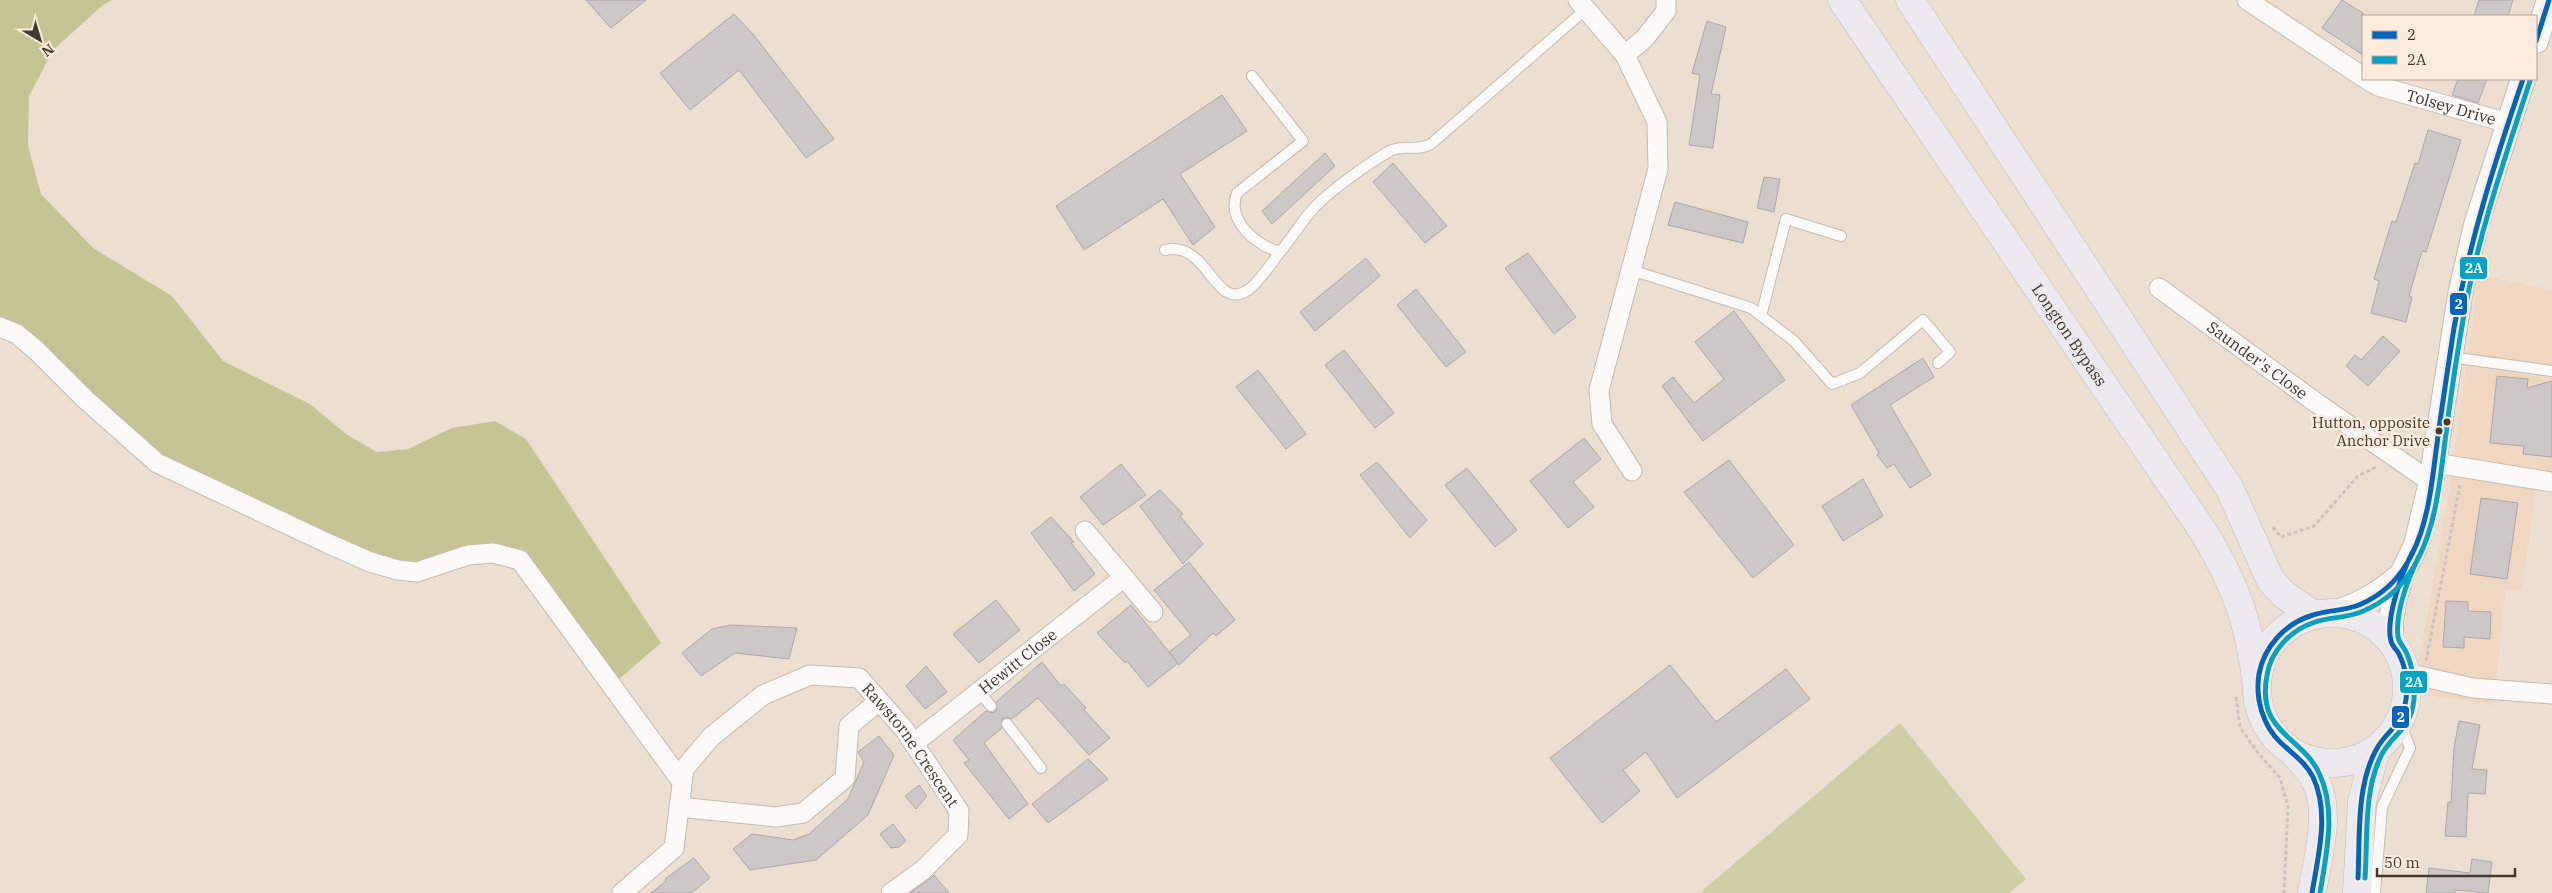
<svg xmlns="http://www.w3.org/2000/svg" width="2552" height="893" font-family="'IBM Plex Serif',serif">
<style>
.built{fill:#f0d7c2}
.green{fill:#d0cea7}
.forest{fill:#c6c495}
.building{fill:#cec7c8;stroke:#ada7a7}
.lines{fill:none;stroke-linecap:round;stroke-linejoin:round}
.service-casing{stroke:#c6bbb1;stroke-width:12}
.minor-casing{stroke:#c6bbb1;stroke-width:21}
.tertiary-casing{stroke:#c6bbb1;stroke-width:26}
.trunk-casing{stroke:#c4bdb6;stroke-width:29}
.path{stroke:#cac4c0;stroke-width:3;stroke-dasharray:4 2.5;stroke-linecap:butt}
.service{stroke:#fcfaf8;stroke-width:10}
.minor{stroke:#fcfaf8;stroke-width:19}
.tertiary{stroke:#fcfaf8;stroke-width:24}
.trunk{stroke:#eceaee;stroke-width:28}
.bus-1-casing{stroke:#fdecde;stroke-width:9}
.bus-2-casing{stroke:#fdecde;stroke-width:9}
.bus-1{stroke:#0065bd;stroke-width:5}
.bus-2{stroke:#03a3c6;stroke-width:5}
.bus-dot{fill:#44392f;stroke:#fdecde;stroke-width:2}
.labels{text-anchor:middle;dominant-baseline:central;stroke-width:5;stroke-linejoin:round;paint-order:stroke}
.bus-label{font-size:15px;fill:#44392f;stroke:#fdecde;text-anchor:end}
.street-label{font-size:16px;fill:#44392f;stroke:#fdecde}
.line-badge{stroke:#fdecde;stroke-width:2}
.badge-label{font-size:14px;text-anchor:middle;font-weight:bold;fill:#fff}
</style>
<rect width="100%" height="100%" fill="#ecded1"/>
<!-- built -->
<path class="built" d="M2479,275L2552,290V489L2536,487L2522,590H2505L2494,705L2433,696L2419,661L2449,491Z"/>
<!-- green -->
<path class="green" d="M1900,723L2026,879L2009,893H1704L1702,891Z"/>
<!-- forest -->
<path class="forest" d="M0,0H112L103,5L53,50L29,96L28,146L41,194L93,248L172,296L223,361L310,404L346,434L377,452L408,449L452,428L495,421L526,439L661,643L618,680L528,559L425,564L377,559L162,458L14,323L0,318Z"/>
<!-- building -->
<path class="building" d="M586,0H646L611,28Z
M2342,0L2363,13V55L2322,28Z
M2479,0H2513L2508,16H2474Z
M734,14L753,34L834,139L806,158L739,70L690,110L660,73Z
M1707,21L1726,27L1711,94L1720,95L1713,148L1689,145L1700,75L1692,73Z
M2458,79H2487L2478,103L2452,95Z
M1222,95L1247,131L1180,174L1215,227L1193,245L1163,199L1084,250L1056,206Z
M2428,130L2461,140L2426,252L2422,251L2409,296L2412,297L2406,322L2371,313L2379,281L2374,279L2392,221L2396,222L2415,163L2418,164Z
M1325,153L1335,166L1272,224L1262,211Z
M1393,163L1447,226L1425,243L1373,182Z
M1764,177L1780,179L1774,212L1757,208Z
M1675,202L1748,222L1743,243L1668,225Z
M1528,253L1576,317L1554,334L1505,268Z
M1366,258L1380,276L1315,331L1300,312Z
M1416,289L1466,352L1446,367L1397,305Z
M1734,311L1785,380L1703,441L1662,386L1673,377L1694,403L1724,379L1695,342Z
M2383,336L2400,351L2368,386L2346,366L2355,355L2361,360Z
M1344,350L1394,413L1375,428L1325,365Z
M1923,358L1934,377L1890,405L1931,475L1910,488L1894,464L1887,468L1877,455L1879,453L1851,405Z
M1258,370L1306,434L1286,449L1236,387Z
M2497,376L2528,379L2527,388L2552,381V457L2523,454L2524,446L2490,443Z
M1584,438L1601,459L1573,482L1594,507L1568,528L1530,481Z
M1729,460L1794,545L1753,578L1684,492Z
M1377,462L1427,520L1410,538L1360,475Z
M1121,464L1146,495L1103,525L1080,497Z
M1467,468L1517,530L1495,547L1445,485Z
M1863,479L1883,516L1843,541L1822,506Z
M1160,490L1183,514L1180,516L1203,544L1183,564L1140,506Z
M2481,498L2518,503L2507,579L2470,574Z
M1051,517L1074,542L1071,543L1095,574L1074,591L1031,533Z
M1189,562L1235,620L1216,636L1213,633L1179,665L1169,652L1191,635L1154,590Z
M996,600L1020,630L979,663L953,634Z
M2446,601L2468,602V611L2491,612L2490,639L2464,637V648L2443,647Z
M1131,605L1178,663L1148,687L1127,661L1125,663L1097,633Z
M730,625L797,628L789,659L735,653L701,676L682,653L712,629Z
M1042,662L1061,686L1064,684L1086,708L1084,710L1110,738L1089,755L1038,698L1012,719L1007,717L1002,719V728L984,743L1028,804L1009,819L964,763L969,760L953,740L986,711L992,713L996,711V702Z
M1670,665L1716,722L1786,669L1810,699L1677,798L1646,752L1623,770L1640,791L1602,823L1550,758Z
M926,666L947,692L925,709L906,686Z
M2459,721L2480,725L2472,769L2487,770L2485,794L2468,793L2466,837L2445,836L2448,802L2451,803L2454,748Z
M879,736L894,755L868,815L816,860L750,870L733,849L752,834L793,840L809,834L848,799L864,762L858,752Z
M1088,759L1108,779L1048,823L1032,804Z
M919,785L927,796L916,809L905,796Z
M893,824L906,841L899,847L891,848L880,834Z
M694,858L710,878L691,893H651L666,881L665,879Z
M2472,859L2492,862L2488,893L2455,890V893H2426L2429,868L2470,873Z
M934,875L949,893H910L930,879Z"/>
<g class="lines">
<!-- service casing -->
<g class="service-casing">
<path id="service" d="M1252,76L1303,141L1237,193C1226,221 1256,245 1280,252C1292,238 1301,222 1313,209C1328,192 1370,162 1390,151C1404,144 1416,152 1431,144L1586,9
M1165,250C1209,240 1214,313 1248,290C1261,281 1271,263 1280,252
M1631,270L1751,308L1794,341L1832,384L1860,373L1923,320L1950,352L1938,363
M1761,316L1786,219L1841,236
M2450,357L2552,371
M979,692L991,706
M1007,724L1041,768
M2375,893L2382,807L2410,748L2400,722"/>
</g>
<!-- minor casing -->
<g class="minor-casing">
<g id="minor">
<path d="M1578,0L1625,55L1657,122L1658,169L1599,390L1602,424L1632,471"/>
<path d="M2247,0L2363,77"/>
<path d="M1625,55L1645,38L1666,11V0"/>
<path id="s1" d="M2366,79L2378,86L2508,123"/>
<path id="s2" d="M2159,288L2318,404L2431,482"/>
<path d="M0,327L17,334L37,351L85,399L157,463L327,543L370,562L398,570L417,572L468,555L493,553L520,560L682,782"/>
<path d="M2435,463L2552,482"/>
<path d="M1085,531L1153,612"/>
<path d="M2406,673L2473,688L2552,694"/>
<path id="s3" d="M914,743L1123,578"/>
<path d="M679,807L776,817L803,813L845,778L849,726L879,701"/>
<path id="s4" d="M622,893L674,848L684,769L711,737L763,695L810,675L859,678L904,729L959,811L958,835L923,870L891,893"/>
</g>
</g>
<!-- tertiary casing -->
<g class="tertiary-casing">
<path id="tertiary" d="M2536,41L2549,0
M2334,613C2362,604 2381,593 2402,574
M2391,641V621L2395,597L2402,574L2416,545L2431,482L2460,295L2476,225L2523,79"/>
</g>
<!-- trunk casing -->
<g class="trunk-casing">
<g id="trunk">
<path id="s5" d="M1842,0L2205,534C2237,588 2250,625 2257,687"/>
<path d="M1910,0L2230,489L2270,579L2283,594L2314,615"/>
<circle cx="2332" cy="688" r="75"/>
<path d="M2294,753C2301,761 2309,769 2314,778C2333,811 2317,858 2312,893"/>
<path d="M2357,893L2362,801L2376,749"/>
</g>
</g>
<!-- path -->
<path class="path" d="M2273,527L2281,537L2314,526L2358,476L2376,467
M2426,661L2460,485
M2236,697L2240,727L2258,753L2280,778L2288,806L2284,893"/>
<!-- service -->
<use href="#service" class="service"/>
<!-- minor -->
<use href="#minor" class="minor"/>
<!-- tertiary -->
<use href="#tertiary" class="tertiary"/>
<!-- trunk -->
<use href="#trunk" class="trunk"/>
<!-- bus-1 casing -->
<g class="bus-1-casing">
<path id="bus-1" d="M2536,41L2549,0
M2358,878C2360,837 2356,787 2376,750C2387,729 2402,728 2406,699C2408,684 2406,668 2399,654C2397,650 2392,646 2391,641C2385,619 2402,573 2412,553
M2312,893C2318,856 2330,813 2313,777C2306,763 2293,754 2281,743C2263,726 2255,699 2259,674C2264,646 2286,623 2313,615C2328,610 2344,611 2359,605C2383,595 2401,577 2412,554C2429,521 2432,480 2437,444C2442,405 2448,367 2454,328C2469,243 2495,161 2523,79"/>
</g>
<!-- bus-2 casing -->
<g class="bus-2-casing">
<path id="bus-2" d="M2365,878C2368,839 2363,790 2382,754C2394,732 2411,730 2414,699C2415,683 2413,668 2407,654C2405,648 2399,643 2398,637C2395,611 2408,579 2419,556
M2320,893C2326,855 2337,810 2319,773C2301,735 2256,733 2267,675C2271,650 2291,630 2315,622C2330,617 2346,618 2361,612C2386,602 2406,583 2418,559C2436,524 2440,480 2445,441C2450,401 2456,360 2463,320C2477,239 2504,160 2530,81"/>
</g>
<!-- bus-1 -->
<use href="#bus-1" class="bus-1"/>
<!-- bus-2 -->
<use href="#bus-2" class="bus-2"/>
</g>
<!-- markers -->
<g class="bus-dot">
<circle cx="2447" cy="422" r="4.5"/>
<circle cx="2439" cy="431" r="4.5"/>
</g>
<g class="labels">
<!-- bus labels -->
<g class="bus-label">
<text x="2430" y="422">Hutton, opposite<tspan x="2430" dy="18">Anchor Drive</tspan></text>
</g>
<!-- street labels -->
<g class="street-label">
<text stroke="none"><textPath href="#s1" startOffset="90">Tolsey Drive</textPath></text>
<text stroke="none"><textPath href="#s5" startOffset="405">Longton Bypass</textPath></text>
<text stroke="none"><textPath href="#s2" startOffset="122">Saunder's Close</textPath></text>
<text stroke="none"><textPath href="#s3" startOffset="132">Hewitt Close</textPath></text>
<text stroke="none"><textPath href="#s4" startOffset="442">Rawstorne Crescent</textPath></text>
</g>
</g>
<g class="line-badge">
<rect x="2459" y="256" width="29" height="24" rx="5" fill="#03a3c6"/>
<rect x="2449" y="292" width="19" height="24" rx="5" fill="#0065bd"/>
<rect x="2399" y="670" width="29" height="24" rx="5" fill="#03a3c6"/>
<rect x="2391" y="705" width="19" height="24" rx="5" fill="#0065bd"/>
</g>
<g class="badge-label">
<text x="2474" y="273">2A</text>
<text x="2459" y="309">2</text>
<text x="2414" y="687">2A</text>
<text x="2401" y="722">2</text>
</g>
<!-- legend -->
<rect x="2362" y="15" width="175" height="65" fill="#fdecde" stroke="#b3a498"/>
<rect x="2372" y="31" width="25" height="8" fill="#0065bd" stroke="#b3a498"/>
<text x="2407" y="40" font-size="15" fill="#44392f">2</text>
<rect x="2372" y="56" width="25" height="8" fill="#03a3c6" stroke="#b3a498"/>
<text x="2407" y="65" font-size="15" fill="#44392f">2A</text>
<!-- north arrow -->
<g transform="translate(40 40) rotate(142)" stroke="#fdecde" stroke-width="4" paint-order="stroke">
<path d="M0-4L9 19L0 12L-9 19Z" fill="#44392f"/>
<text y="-8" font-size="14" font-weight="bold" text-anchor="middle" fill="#44392f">N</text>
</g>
<!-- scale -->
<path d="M2377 868v8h138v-8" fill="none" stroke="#44392f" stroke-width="2.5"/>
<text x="2384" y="868" font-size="15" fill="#44392f" stroke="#fdecde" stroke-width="4" paint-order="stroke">50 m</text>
</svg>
